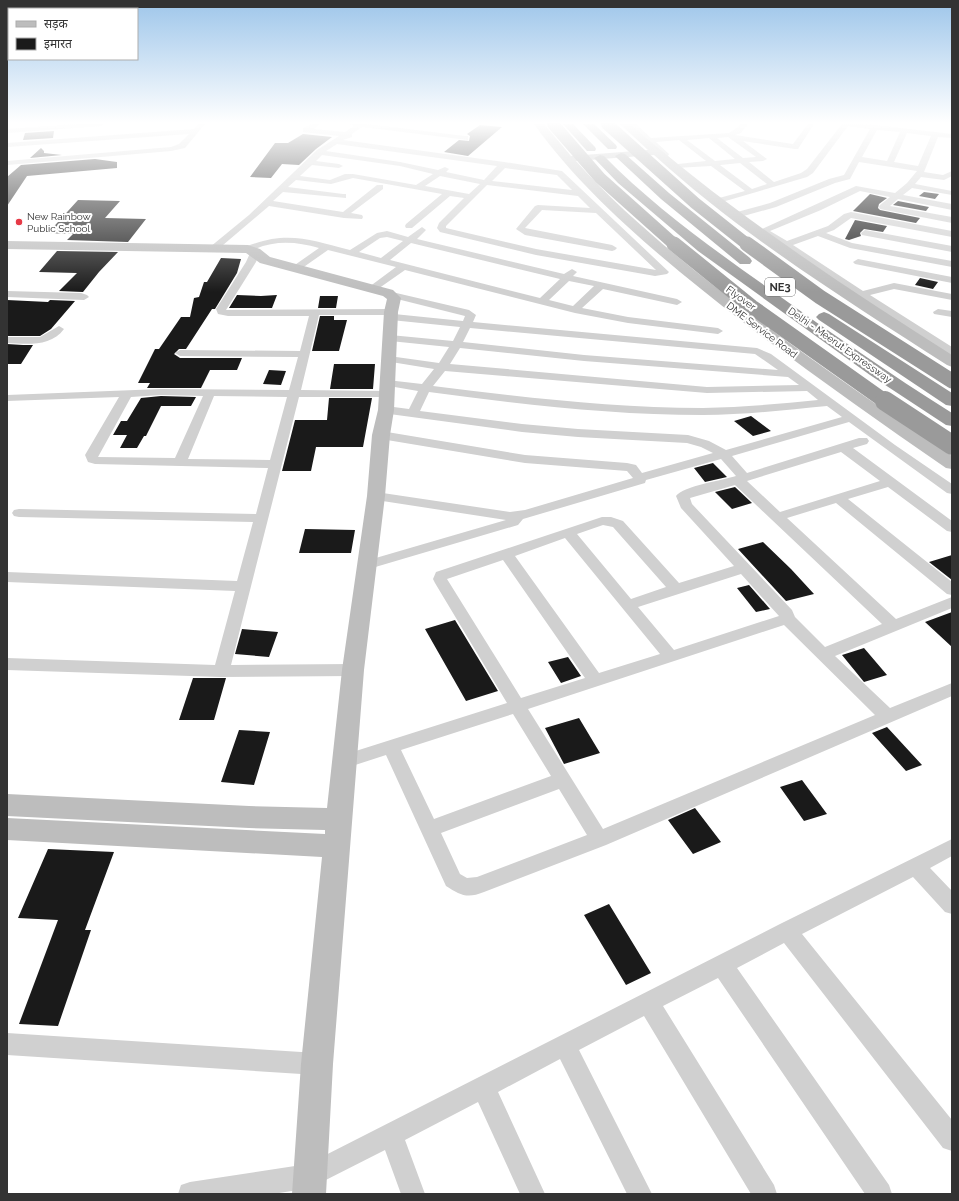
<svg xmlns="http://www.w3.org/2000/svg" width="959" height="1201" font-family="Raleway,'Noto Sans Devanagari',sans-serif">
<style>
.building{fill:#1a1a1a}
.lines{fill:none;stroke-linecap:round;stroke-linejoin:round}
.street{fill:#d0d0d0;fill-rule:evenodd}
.secondary{fill:#bdbdbd;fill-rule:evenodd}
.highway{fill:#9a9a9a;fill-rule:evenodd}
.highway-bridge-far2{stroke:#9a9a9a;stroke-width:12}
.highway-bridge-far1{stroke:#9a9a9a;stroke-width:15}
.highway-bridge{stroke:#9a9a9a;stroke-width:20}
.poi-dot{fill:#e63946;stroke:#fff;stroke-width:1.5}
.labels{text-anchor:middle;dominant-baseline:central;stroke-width:4;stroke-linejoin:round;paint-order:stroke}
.far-poi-label{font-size:10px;fill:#333;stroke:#fff;text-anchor:start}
.far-street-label{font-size:10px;fill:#333;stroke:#fff}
.shield{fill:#fff;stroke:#707070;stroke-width:1}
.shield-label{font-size:11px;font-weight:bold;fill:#333}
</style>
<rect width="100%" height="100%" fill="#fff"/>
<!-- building -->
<path class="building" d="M480,125L502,127L468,156L444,152L459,140L469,141L470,136L467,134Z
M54,131L53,138L23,140L25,133Z
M303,134L332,137L316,149L299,165L282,164L271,178L250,177L275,143H288Z
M41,148L44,151V153L62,155L30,158Z
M95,159L117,162V168L27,176L7,206V177L21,165Z
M924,192L939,194L935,199L919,196Z
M870,194L887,198L879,204L878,208L880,210L920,218L916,223L853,211Z
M78,200L120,201L105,218L146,219L128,242L67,240L73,234L48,233Z
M898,201L929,207L926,211L893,205Z
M855,220L887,226L883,232L864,229L860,233L861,236L849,240L845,239Z
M57,251L118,252L99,272L83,292L59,291L77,273L39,272Z
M221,258L241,259L237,273L215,309H212L186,349H179L174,354L180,358H242L237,370H210L201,388H147L150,383H138L155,349H159L181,317H190L194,298L199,297L204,282H207Z
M920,278L938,282L933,289L915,285Z
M237,295L261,296L277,295L272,308H229Z
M320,296H338L336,308H318Z
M7,300L48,302L50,300L75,301L51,329L40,336H7Z
M320,316H334V320H347L339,351H312Z
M7,344L23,345H33L21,364H7Z
M334,364H375L373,389H330Z
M269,370L286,371L281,385L263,384Z
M161,396L196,397L191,406H161L146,436H144L137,448H120L127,435H113L121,421H127L141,398Z
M329,398H372L363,447H316L311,471H282L295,420H327Z
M751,416L771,431L753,436L734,421Z
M713,463L727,477L705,482L694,468Z
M735,487L752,503L732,509L715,492Z
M305,529L355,530L351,553H299Z
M763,542L791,569L814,594L786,601L738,549Z
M952,555V580L929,562Z
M749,585L770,609L756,612L737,588Z
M952,612V647L925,622Z
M455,620L498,691L466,701L425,629Z
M242,629L278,632L269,657L235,654Z
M864,648L887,675L864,682L842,655Z
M568,657L581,676L561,683L548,662Z
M193,678H226L214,720H179Z
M579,718L600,753L564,764L545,728Z
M887,727L922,765L906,771L872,733Z
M239,730L270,732L254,785L221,782Z
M802,780L827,814L804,821L780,787Z
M695,808L721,842L693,854L668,820Z
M48,849L114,852L85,930H91L58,1026L19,1024L58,920L18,918Z
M609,904L651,973L626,985L584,915Z"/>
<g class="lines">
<!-- street -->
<path class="street" d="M77,124H104L101,126L7,133V129Z
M198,124H205L185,148L171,151L7,165V161L171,147L179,144L189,134L7,147V143L194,129Z
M312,124H320L314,129L345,132L354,126L350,124H367L465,136H468V140L362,127L352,134V137L343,140L504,162L562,171L669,272L667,274L655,276L536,255L440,232L437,228L439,223L464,198L450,196L412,228H406L405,226L406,224L442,194L353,178L331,184L296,180L288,187L343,194H346V198L283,192L273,201L343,212L377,185H383V189L351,213L362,215L363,217L362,219L344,218L269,206L216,251H210L208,249L210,247L249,215L317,150L339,136L303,132V128ZM337,144L497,166L484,180L446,172L449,169L445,167L438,170L400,162L326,151ZM322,155L400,166L433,174L416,185L353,174H345L330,180L300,176L312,165L339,168L343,166L339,164L316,161ZM505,168L557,175L572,190L492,181ZM440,176L480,184L469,194L425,186ZM487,185L578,196L590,208L538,205L535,206L516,229L525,235L612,251L615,250L617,248L612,245L525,228L542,210L596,213L656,270L536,249L446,228V226Z
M629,124H636L651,138L729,133L735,129L741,124H748L741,133L735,135L793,144L808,124H814L798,149H795L743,141L767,159L763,161L749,162L774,182L801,173L807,169L842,124L875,125L952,134V138L938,137L924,172L943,175L952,171V176L944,180L921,177L915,184L952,191V195L912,188L903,195L952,204V210L898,199L890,206L952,217V223L880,209L879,207L880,205L890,197L860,191L821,210L770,231L787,241L828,226L844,214L851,212L952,231V237L851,218L834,230L826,233L852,243L952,261V267L850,248L818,236L793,245L863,291L894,283L952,294V300L894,289L870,295L952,347V355L948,354L860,298H852L850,296L853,293L785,248L776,249L774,247L779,244L760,230L856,186L895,193L907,183L917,171L859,162L850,179L835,183L776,207L740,217L736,214L737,212L770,203L829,179L844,175L870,129L848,126L813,173L807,177L722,202L718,200L719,198L745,191L711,166L675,168L674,166L678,164L706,161L679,140L656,142L669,154L668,156H662ZM877,130L900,132L887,161L862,157ZM907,133L931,136L918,166L894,162ZM728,137L756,157L743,158L717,138ZM709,138L735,159L715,161L687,140ZM740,163L767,184L752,189L720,165Z
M422,227L426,230L417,239L564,274L572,269L577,272L573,276L677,299L682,302L677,305L603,289L582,308L628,317L718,328L723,331L718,334L628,323L575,313L405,270L375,291L372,292L367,289L369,287L396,267L328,250L298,271H292L290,269L292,267L319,248C297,242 277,240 255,249L260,252L256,262L226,310L391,309L396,312L394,314L463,321L465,316L389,297L387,295L392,292L469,310L476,315L473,322L757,348L771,354L895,445L952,484V494L947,493L849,422L732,456L747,473L859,438H867L869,441L867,444L853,448L952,521V532L947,531L888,487L848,499L952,582V595L947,594L836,503L787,518L896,619L952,597V608L835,656L890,708L952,683V696L606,845L484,892C467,899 460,895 446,886L386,755L346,768L340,766L337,761L340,756L507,703L435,583L433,579L436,572L602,517H611L623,521L679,583L734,566L681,508L676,496C683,486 724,480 736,476L721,459L646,480L645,483L523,519L518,525L372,568L367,570L362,568L360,565L362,562L506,520L376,500L371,499L369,496L371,493L376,492L510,512L525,510L633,478L627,471L525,463L381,439L377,438L375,435L377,432L381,431L525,455L627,463L636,465L642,473L713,453L701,447L687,443L578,437L522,432L382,413L380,410L382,407L386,406L409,409L418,391L383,385L381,383L383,381L387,380L422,384L434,369L385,361L384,359L385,357L389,356L439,363L449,347L390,341L385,338L386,336L390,335L453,341L460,327L391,320L387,319L386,317L387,315H319L301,390L386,391L390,392L392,394L390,396L386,397H299L231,665L353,664L359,666L361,670L359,674L353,676L221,677L7,670V658L215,665L235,591L7,582V572L237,581L253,522L19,517L14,516L12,513L14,510L19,509L256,514L268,468L95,464L88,462L85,455L119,397L7,401V395L161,389L289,390L298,357L180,356L175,353L180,350L300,351L309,316H228L218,314L216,309L246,262L251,251H245L243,249L245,247C287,230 310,240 350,250L377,233L387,231L408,237ZM387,237L403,241L381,258L359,252L380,238ZM411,243L560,279L540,298L390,260ZM569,281L594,286L573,306L549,300ZM470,328L755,354L778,370L584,355L463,342ZM460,348L584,361L788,377L799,385L707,387L450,364ZM445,371L707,393L807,391L818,400C780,404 742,407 703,408C612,408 522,397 433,386ZM429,392C520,404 611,415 703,415C744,415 786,410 827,406L842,417L726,450L709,441L688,435L578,429L522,424L420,411ZM161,395L203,396L175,458L98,457L131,397ZM214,396L287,397L270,460L188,459ZM841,452L880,481L780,512L747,481ZM735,485L882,624L825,647L795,617L792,610L692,504L690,498ZM603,525L613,527L666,587L631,599L577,534ZM565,538L660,654L599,673L515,556ZM503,560L585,678L521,698L447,579ZM741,574L779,616L674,650L638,607ZM784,625L875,715L603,829L528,709ZM513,714L551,776L434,819L401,750ZM559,789L587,835L477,877L467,878L460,874L441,833Z
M865,230L952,246V252L862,235L861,233Z
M858,259L952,277V283L855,264L853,262Z
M7,291L81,293L87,295L89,297L84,300L7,297Z
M938,309L952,311V317L934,314L933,312Z
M59,326L64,329C51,347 27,344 7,343V337H40Z
M952,839V856L930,868L952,891V914L945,912L913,877L802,934L952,1120V1151L943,1148L784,943L737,968L889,1185L892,1194H865L718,978L663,1006L774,1185L777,1194H751L644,1016L579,1050L652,1194H627L560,1059L498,1092L545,1194H520L478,1102L405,1140L425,1194H401L385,1150L310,1188L273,1194H178L181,1185L190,1182L308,1164L780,924Z
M7,1033L317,1053L325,1056L328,1064L325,1072L317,1075L7,1055Z"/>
<!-- secondary -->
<path class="secondary" d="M534,124H544L571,156L648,150L620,124H630C730,211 840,284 952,355V367L947,365C846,300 743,236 654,155L576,161C617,207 665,247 713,285C790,346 871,401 952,456V469L946,468C855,405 765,342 680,272C627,228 574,180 534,124Z
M7,241L248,245L260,249L270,257L393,290L401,298L398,312L394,410L390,435L385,496L364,670L333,1064L326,1194H292L301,1064L322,857L7,840V818L325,834V830L249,828L7,816V794L249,806L327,808L342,670L367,496L372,435L378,410L384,312L387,299L383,296L260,263L246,253L7,249Z"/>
<!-- highway -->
<path class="highway" d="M563,124H573L595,147L596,149L595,151H587Z
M583,124H594L616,145L617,147L616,149H608Z
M621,153L625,154L669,193L750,258L752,261L750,264H740L661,199L617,158L615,156Z
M600,155L604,156C654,207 713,249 771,290C831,333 890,374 952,413V426L946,425L870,375L698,251L618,183L594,158Z
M824,312L829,314L952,393V406L946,405L819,320L816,317L819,314Z"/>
<!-- highway-bridge-far2 -->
<path class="highway-bridge-far2" d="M553,124L600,178L675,245
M607,124L695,203L748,245"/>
<!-- highway-bridge-far1 -->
<path class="highway-bridge-far1" d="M674,244L752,307L886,402
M747,244L820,297L952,381"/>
<!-- highway-bridge -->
<path class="highway-bridge" d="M885,401L952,445"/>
</g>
<!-- sky -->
<linearGradient id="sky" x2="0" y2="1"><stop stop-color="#9ec6ea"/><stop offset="0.42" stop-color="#fff"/><stop offset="1" stop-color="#fff" stop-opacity="0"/></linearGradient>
<rect width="959" height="292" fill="url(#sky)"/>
<!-- markers -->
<circle class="poi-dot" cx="19" cy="222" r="4"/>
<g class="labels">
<!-- far-poi labels -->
<g class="far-poi-label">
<text x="27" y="216">New Rainbow<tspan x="27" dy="12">Public School</tspan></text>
</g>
<!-- far-street labels -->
<g class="far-street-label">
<text transform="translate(741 298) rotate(36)">Flyover</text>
<text transform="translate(762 330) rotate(37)">DME Service Road</text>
<text transform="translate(840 345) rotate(35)">Delhi - Meerut Expressway</text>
</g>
<!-- shield labels -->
<rect class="shield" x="765" y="278" width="30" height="18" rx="3"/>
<g class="shield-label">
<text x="780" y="287">NE3</text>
</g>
</g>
<!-- border -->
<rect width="959" height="1201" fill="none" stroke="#333333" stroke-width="16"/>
<!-- legend -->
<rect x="8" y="8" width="130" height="52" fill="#ffffff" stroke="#adadad"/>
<rect x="16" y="21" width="20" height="6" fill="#bdbdbd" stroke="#adadad"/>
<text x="44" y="28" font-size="12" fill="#333333">सड़क</text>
<rect x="16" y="38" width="20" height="12" fill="#1a1a1a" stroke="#adadad"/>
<text x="44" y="48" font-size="12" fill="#333333">इमारत</text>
</svg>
